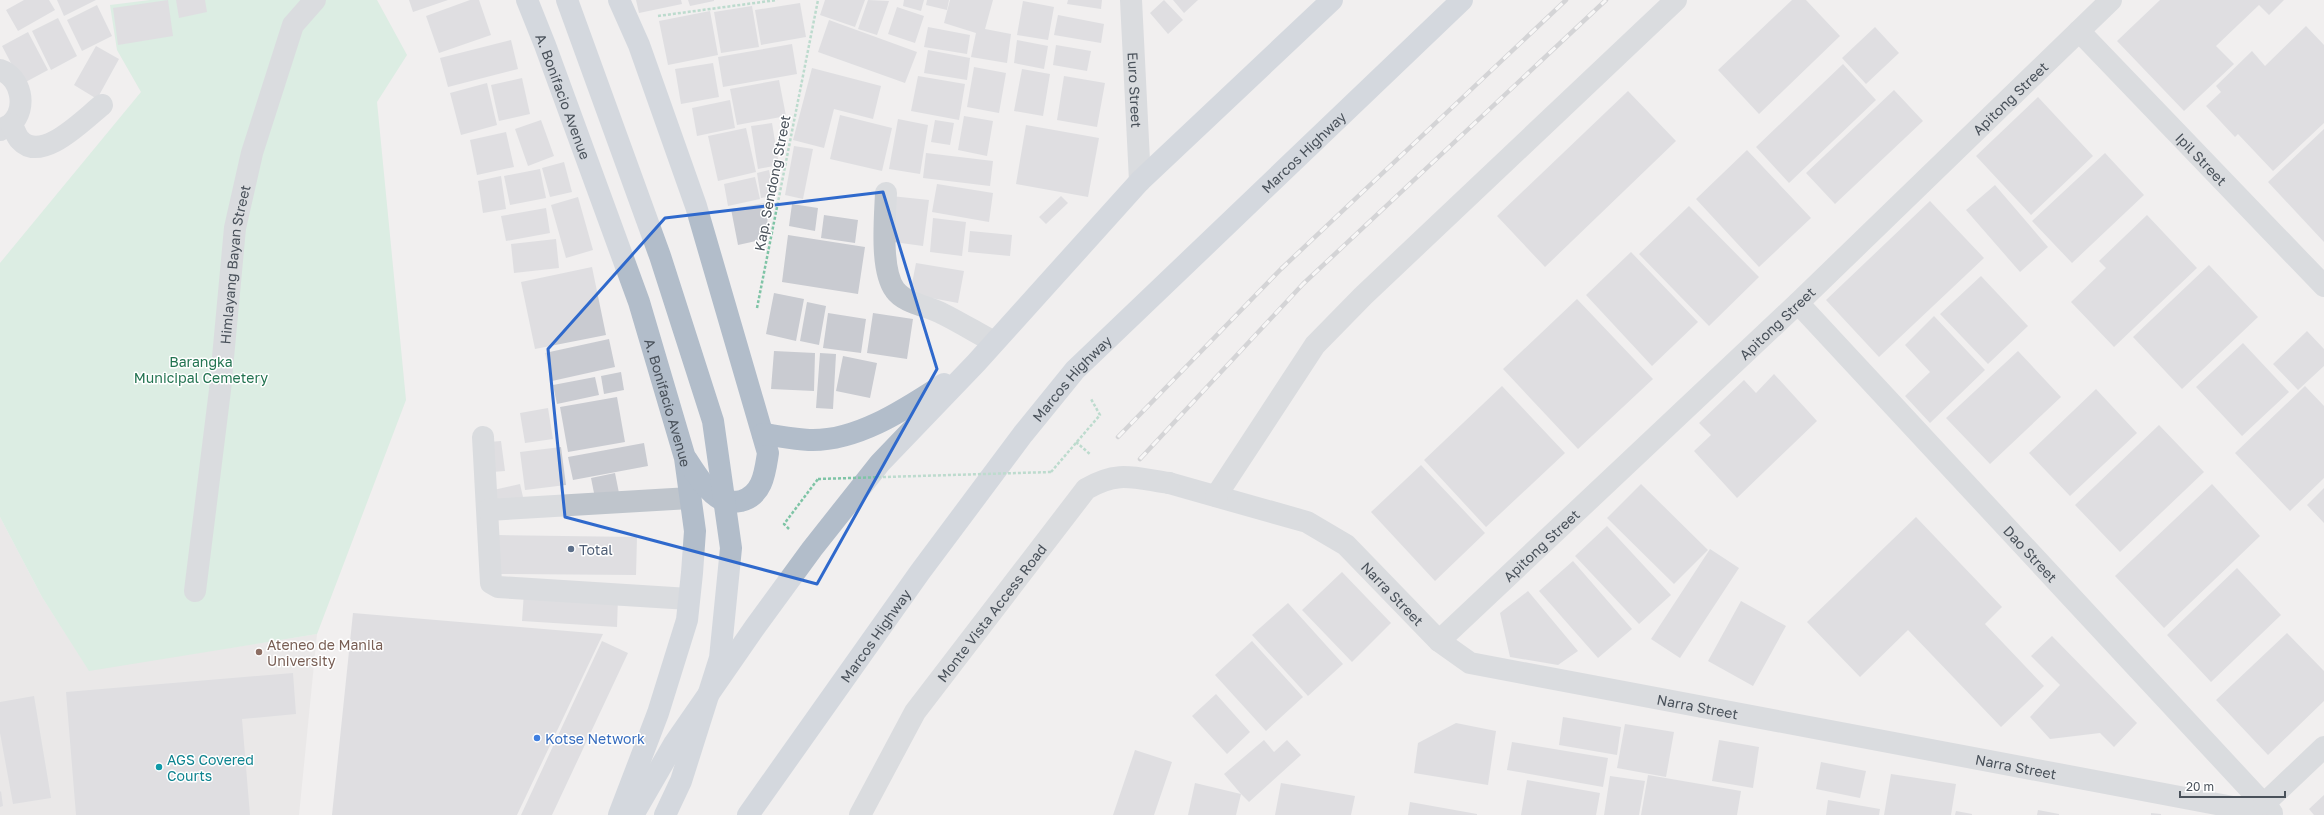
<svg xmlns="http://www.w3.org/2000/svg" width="2324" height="815" font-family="'Golos Text',sans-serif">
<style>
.education{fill:#e2e0e0}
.green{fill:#c3ead4}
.building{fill:#c9cbd1}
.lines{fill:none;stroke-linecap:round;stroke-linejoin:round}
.path{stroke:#7fc4a6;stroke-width:2.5;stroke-dasharray:3 2;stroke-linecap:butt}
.minor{stroke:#bfc5cc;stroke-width:22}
.major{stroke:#b2bdca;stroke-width:22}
.rail-casing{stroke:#b2b4b8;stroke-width:4.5}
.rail{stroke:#fff;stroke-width:3;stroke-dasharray:9;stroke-linecap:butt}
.path-bridge{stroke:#7fc4a6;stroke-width:2.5;stroke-dasharray:3 2;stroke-linecap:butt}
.minor-bridge{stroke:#bfc5cc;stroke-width:22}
.major-bridge{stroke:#b2bdca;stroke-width:22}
.marked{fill:none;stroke:#2f69cc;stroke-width:3;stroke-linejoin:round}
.service-dot{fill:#5c6f8a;stroke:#fff;stroke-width:1.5}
.education-dot{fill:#8d6e63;stroke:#fff;stroke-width:1.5}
.shop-dot{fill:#3f7fe0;stroke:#fff;stroke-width:1.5}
.culture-dot{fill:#0f9aa8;stroke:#fff;stroke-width:1.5}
.labels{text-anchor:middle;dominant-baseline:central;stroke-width:3;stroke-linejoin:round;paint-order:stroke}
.street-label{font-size:14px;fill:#49515a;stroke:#fff}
.park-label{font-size:14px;fill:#227350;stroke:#fff}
.service-label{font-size:14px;fill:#4e5e75;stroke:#fff;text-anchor:start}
.education-label{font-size:14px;fill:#785e54;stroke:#fff;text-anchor:start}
.shop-label{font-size:14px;fill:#366cbe;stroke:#fff;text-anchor:start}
.culture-label{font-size:14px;fill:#0d838f;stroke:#fff;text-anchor:start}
</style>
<rect width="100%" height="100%" fill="#f1efef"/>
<!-- education -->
<path class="education" d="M0,517L42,597L89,670L317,634L299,815H0Z"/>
<!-- green -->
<path class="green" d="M150,0H377L407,55L377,102L406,400L317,634L89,671L42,597L0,517V263L141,92L117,50L110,5Z"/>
<!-- building -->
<path class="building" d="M24,0H49L55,10L18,31L6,10Z
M57,0H96L64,16Z
M168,0L173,36L118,45L113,8Z
M176,0H205L207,12L179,18Z
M409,0H448L413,12Z
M470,0H479L491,35L439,53L426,16Z
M636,0H681L682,4L639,13Z
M688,0H714V1L690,6Z
M825,0H865L855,27L820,15Z
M868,0L889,1L877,35L858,29Z
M904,0H924L921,11L903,6Z
M927,0H949L947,10L926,5Z
M950,0H993L985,29L1011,34L1007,63L971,57L976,33L944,23Z
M1068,0H1102L1101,9L1067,4Z
M1164,0L1183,20L1168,34L1150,13Z
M1173,0H1198L1184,13Z
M1792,0H1806L1840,36L1759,114L1718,70Z
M2160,0H2284L2269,15L2259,5L2216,46L2234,64L2184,111L2117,41Z
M1023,1L1054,7L1048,40L1017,35Z
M800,3L806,37L761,45L755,10Z
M97,5L112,36L82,51L67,20Z
M752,6L759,47L721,53L714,12Z
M897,7L924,16L915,43L888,34Z
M710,11L718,55L668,65L659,21Z
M1058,15L1104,24L1101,43L1054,35Z
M58,18L77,56L51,70L32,31Z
M829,20L917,52L905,83L818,52Z
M2306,26L2324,45V123L2273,171L2238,134L2235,137L2206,106L2221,92L2216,86L2252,51L2265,66Z
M928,27L970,35L967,54L924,47Z
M1875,27L1899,53L1866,84L1842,58Z
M28,32L48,70L22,84L2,46Z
M511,40L518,69L448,87L440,58Z
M1017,40L1048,46L1044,69L1014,63Z
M792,44L797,74L723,87L718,57Z
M1056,45L1091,51L1087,71L1053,65Z
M96,46L119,59L97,99L74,85Z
M928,50L970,58L967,80L924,73Z
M713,63L719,97L681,104L675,69Z
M1843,64L1876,100L1789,183L1756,147Z
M974,67L1006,73L999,113L967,107Z
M812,68L881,86L873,119L834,109L824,148L793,140Z
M1022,69L1050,74L1043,116L1014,111Z
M918,76L965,84L959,120L911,111Z
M1064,76L1105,83L1097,127L1057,120Z
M522,78L530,114L499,121L491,85Z
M779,80L786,116L737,125L730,89Z
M487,83L497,125L461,135L450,93Z
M1894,90L1923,121L1835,204L1806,173Z
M1628,91L1676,141L1545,267L1497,216Z
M2038,97L2093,156L2031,215L1976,156Z
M730,100L735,128L697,136L692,108Z
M840,115L892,128L882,171L830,159Z
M964,116L993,121L987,156L958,150Z
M898,119L928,125L920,174L889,169Z
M541,120L554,156L528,166L515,129Z
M935,120L954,123L950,145L931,142Z
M772,123L779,165L758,169L751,126Z
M1026,125L1099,138L1088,197L1016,184Z
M746,128L756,172L718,181L708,136Z
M2324,129V242L2268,182Z
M506,132L514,167L477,175L470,140Z
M794,146L813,149L803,199L785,195Z
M1747,150L1811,218L1759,267L1696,199Z
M926,153L993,161L990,186L923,178Z
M2105,153L2144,195L2072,263L2032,221Z
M564,162L572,192L550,197L542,168Z
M540,169L546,198L510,205L504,176Z
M769,170L774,196L761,198L757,173Z
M501,176L506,209L483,213L478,181Z
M755,177L760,199L728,206L724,184Z
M937,184L993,193L989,222L932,212Z
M1995,185L2048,247L2020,272L1966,210Z
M891,196L929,200L923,246L886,241Z
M1061,196L1068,203L1046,224L1039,217Z
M578,197L593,250L566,258L551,205Z
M1930,201L1984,258L1879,357L1826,300Z
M770,202L765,239L738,245L731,209Z
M792,204L818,208L815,231L789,226Z
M1689,206L1759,277L1709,326L1639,254Z
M546,208L550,233L506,241L501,216Z
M824,215L858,220L855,243L821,238Z
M2147,215L2197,268L2114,347L2071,302L2106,268L2099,261Z
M933,218L966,222L962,256L930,252Z
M970,231L1012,235L1010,256L968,252Z
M788,235L865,247L858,294L782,282Z
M556,239L559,268L514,273L511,244Z
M1631,252L1698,322L1652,366L1586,295Z
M916,263L964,271L958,303L910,294Z
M2209,265L2258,317L2182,389L2133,337Z
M592,267L606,335L535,349L521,282Z
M1981,276L2028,326L1988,364L1940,314Z
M774,293L804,299L796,341L766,334Z
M1577,299L1653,379L1578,449L1503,369Z
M807,302L826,306L819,345L800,341Z
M828,313L866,319L861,353L823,348Z
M873,313L913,319L907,359L867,353Z
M1934,316L1985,370L1930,423L1905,396L1930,372L1905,345Z
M2307,331L2324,349V366L2298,390L2273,364Z
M609,339L615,367L552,381L545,353Z
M2243,343L2289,392L2242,436L2196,387Z
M774,351L815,353L814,391L771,389Z
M2018,351L2061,397L1990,464L1946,418Z
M820,353L836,354L833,409L816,408Z
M843,356L877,363L870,398L836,391Z
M621,372L624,390L604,394L601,376Z
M1774,374L1817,421L1737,498L1694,451L1711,435L1699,423L1744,380L1756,393Z
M595,377L599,395L557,404L553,385Z
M1502,386L1565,453L1486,527L1424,460Z
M2305,386L2324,406V478L2290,511L2235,453Z
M2096,389L2137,433L2070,496L2029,453Z
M617,397L625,442L568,452L560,407Z
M548,408L553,439L525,443L520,413Z
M2159,425L2204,472L2120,552L2075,505Z
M501,441L505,471L492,472L489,442Z
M644,443L648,466L573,480L568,457Z
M561,447L566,485L525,490L520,452Z
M1421,465L1485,533L1435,581L1371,512Z
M615,473L619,493L595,498L591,478Z
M520,484L523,497L492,503L489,491Z
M1641,484L1708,550L1674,584L1607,518Z
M2212,484L2260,536L2164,628L2115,576Z
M2324,488V523L2307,505Z
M1916,517L2002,607L1985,624L2044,686L2001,727L1908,630L1860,677L1807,622Z
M1607,526L1671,595L1639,624L1575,556Z
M498,535L637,537L636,575L498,574Z
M1710,549L1739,568L1680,658L1651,639Z
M1573,561L1632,629L1598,658L1539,591Z
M2237,568L2281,615L2211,682L2167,635Z
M1342,572L1391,623L1352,662L1302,610Z
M1528,591L1578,651L1558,665L1510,657L1500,613Z
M524,592L618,597L617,627L522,621Z
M1741,601L1786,626L1753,686L1708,661Z
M1288,603L1343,664L1308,696L1252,635Z
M353,613L603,634L517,815H332Z
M2287,633L2324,671V701L2268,755L2216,700Z
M2052,636L2137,723L2114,747L2100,733L2050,739L2030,717L2060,685L2031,656Z
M602,641L628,653L552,815H521Z
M1252,641L1303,697L1266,731L1215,675Z
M293,673L296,714L242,719L250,815H76L66,692Z
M1216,694L1250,732L1227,754L1192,716Z
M34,696L51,798L13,804L0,733V702Z
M1563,717L1621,727L1617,755L1559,745Z
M1456,723L1496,731L1488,785L1414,773L1418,743Z
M1625,724L1674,732L1666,777L1617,768Z
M1264,740L1274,752L1287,740L1301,755L1249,802L1241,794L1236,815H1188L1195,783L1241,794L1224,774Z
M1719,740L1759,747L1753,788L1712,781Z
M1512,742L1608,758L1603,787L1507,770Z
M1135,750L1172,762L1154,815H1113Z
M1821,762L1866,771L1860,798L1816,789Z
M1891,774L1956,784L1951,815H1884Z
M1648,775L1741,791L1737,815H1641Z
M1610,776L1645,781L1639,815H1604Z
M1527,780L1600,793L1596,815H1521Z
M1281,783L1355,796L1351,815H1275Z
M1,791L3,806L0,807V792Z
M2324,795V815H2314L2309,809Z
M1828,800L1880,809L1879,815H1826Z
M1410,802L1477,814V815H1408Z
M2038,810L2059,814V815H2037Z
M1956,811L1972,814V815H1955Z
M2151,813L2161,814V815H2151Z"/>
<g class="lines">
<!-- path -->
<path class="path" d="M658,16L777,0
M757,308L818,0
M1051,472L1100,415L1091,399
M789,529L784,524L818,479"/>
<!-- minor -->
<g class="minor">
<path id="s1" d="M1131,0L1140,181"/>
<path id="s2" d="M2079,31L2324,286"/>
<path d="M0,70C21,77 28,108 11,124C9,126 3,128 0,130"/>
<path d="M11,124C14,128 16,136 20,140C42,164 84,119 102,105"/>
<path d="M886,193C885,218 880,270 895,290C905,304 929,306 943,314C961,323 977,333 994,342"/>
<path id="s3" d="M1798,303L2272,813"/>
<path d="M483,437L491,583L498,587L689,599"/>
<path id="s4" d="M1169,483L1307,522L1346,545L1439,641L1470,663L2238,808L2264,804"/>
<path d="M1216,496L1315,345L1363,296L1676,0"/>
<path d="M488,510L690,498"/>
<path id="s5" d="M195,591L220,390L235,228L252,153L293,25L315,0"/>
<path id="s6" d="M1439,641L1798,303L2111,0"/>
<path d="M2264,804L2324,747"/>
</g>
<!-- major -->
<g class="major">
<path id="s7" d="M527,0L545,45L639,302L685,458L695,531L692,573L687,620L658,713L619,815"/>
<path d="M619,0L639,45L696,206L768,453C765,472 763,495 741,501C735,502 728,502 722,500C707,492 696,474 687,460"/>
<path d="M763,434C778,436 794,439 809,440C857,442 907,408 944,384"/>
<path d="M633,815L674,744L755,627L812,549L880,463L976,363L1140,181L1332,0"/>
<path id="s8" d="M748,815L920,572L1023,434L1075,370L1462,0"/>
</g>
<!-- rail casing -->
<g class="rail-casing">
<path id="rail" d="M1118,437L1281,269L1566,0
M1140,459L1303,284L1606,0"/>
</g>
<!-- rail -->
<use href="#rail" class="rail"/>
<!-- path-bridge -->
<path class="path-bridge" d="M1076,442L1091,455
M818,479L1051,472"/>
<!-- minor-bridge -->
<path class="minor-bridge" id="s9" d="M860,815L915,712L1086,489C1118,470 1134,478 1169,483"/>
<!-- major-bridge -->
<path class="major-bridge" d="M567,0L660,256L713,421L731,548L720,658L681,781L665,815"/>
</g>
<!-- marked area -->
<path d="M0 0H2324V815H0ZM883,192L937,369L817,584L565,517L548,349L665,218Z" fill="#f1efef" fill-opacity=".55" fill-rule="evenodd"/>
<path class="marked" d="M883,192L937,369L817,584L565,517L548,349L665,218Z"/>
<!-- markers -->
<circle class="service-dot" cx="571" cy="549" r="4"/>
<circle class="education-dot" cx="259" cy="652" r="4"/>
<circle class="shop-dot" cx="537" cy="738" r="4"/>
<circle class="culture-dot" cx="159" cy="767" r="4"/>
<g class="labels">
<!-- street labels -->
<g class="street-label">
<text stroke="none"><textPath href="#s1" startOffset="90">Euro Street</textPath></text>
<text stroke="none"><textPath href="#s7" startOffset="103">A. Bonifacio Avenue</textPath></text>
<text stroke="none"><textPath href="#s6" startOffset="788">Apitong Street</textPath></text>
<text stroke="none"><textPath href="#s8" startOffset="868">Marcos Highway</textPath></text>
<text stroke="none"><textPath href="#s2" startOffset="177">Ipil Street</textPath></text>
<text transform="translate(772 183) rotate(-79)">Kap. Sendong Street</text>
<text stroke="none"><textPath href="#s5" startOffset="329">Himlayang Bayan Street</textPath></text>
<text stroke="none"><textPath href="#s6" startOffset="464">Apitong Street</textPath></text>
<text stroke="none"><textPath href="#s8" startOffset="544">Marcos Highway</textPath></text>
<text stroke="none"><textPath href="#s7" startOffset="427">A. Bonifacio Avenue</textPath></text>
<text stroke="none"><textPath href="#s6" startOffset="140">Apitong Street</textPath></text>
<text stroke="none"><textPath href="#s3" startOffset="342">Dao Street</textPath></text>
<text stroke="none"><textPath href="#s4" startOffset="256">Narra Street</textPath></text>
<text stroke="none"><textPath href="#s9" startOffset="242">Monte Vista Access Road</textPath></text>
<text stroke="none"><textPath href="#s8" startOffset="220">Marcos Highway</textPath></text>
<text stroke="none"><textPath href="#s4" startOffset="592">Narra Street</textPath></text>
<text stroke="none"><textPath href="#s4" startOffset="916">Narra Street</textPath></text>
</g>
<!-- park labels -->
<g class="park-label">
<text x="201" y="361">Barangka<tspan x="201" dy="16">Municipal Cemetery</tspan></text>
</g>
<!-- service labels -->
<g class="service-label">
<text x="579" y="549">Total</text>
</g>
<!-- education labels -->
<g class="education-label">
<text x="267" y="644">Ateneo de Manila<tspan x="267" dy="16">University</tspan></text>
</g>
<!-- shop labels -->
<g class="shop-label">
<text x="545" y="738">Kotse Network</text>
</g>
<!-- culture labels -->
<g class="culture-label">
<text x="167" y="759">AGS Covered<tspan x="167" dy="16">Courts</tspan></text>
</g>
</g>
<!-- scale -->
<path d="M2180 791v6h105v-6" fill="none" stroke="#49515a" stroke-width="2"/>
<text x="2186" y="791" font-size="12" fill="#49515a" stroke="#ffffff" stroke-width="3" paint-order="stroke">20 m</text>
</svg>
